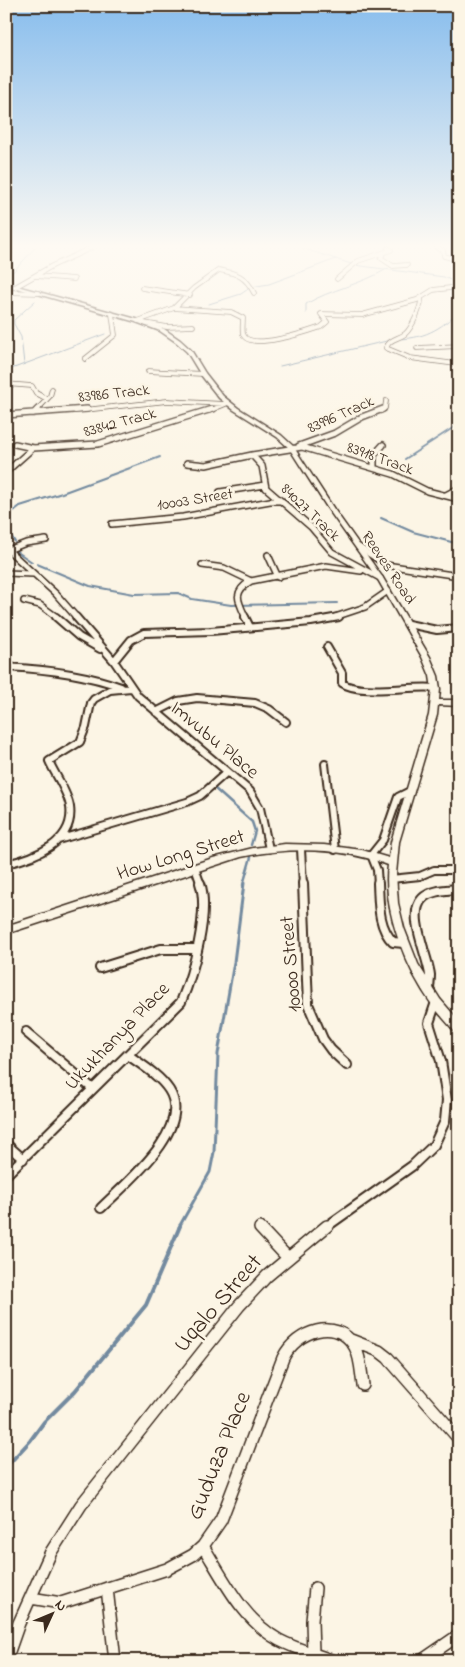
<svg xmlns="http://www.w3.org/2000/svg" width="465" height="1667" font-family="'Indie Flower',sans-serif">
<style>
.lines{fill:none;stroke-linecap:round;stroke-linejoin:round}
.stream-far4{stroke:#738a9f;stroke-width:1}
.stream-far3{stroke:#738a9f;stroke-width:2}
.stream-far2{stroke:#738a9f;stroke-width:2.5}
.stream-far1{stroke:#738a9f;stroke-width:3}
.stream{stroke:#738a9f;stroke-width:4}
.minor-far4-casing{stroke:#3b2a1e;stroke-width:5.5}
.minor-far3-casing{stroke:#3b2a1e;stroke-width:8}
.minor-far2-casing{stroke:#3b2a1e;stroke-width:10}
.minor-far1-casing{stroke:#3b2a1e;stroke-width:12}
.minor-casing{stroke:#3b2a1e;stroke-width:14}
.tertiary-casing{stroke:#3b2a1e;stroke-width:3}
.minor-far4{stroke:#fcf5e5;stroke-width:4}
.minor-far3{stroke:#fcf5e5;stroke-width:5}
.minor-far2{stroke:#fcf5e5;stroke-width:6}
.minor-far1{stroke:#fcf5e5;stroke-width:8}
.minor{stroke:#fcf5e5;stroke-width:11}
.tertiary{fill:#fcf5e5;fill-rule:evenodd}
.labels{text-anchor:middle;dominant-baseline:central;stroke-width:5;stroke-linejoin:round;paint-order:stroke}
.far-street-label{font-size:16px;fill:#3b2a1e;stroke:#fcf5e5}
.street-label{font-size:20px;fill:#3b2a1e;stroke:#fcf5e5}
.near-street-label{font-size:24px;fill:#3b2a1e;stroke:#fcf5e5}
</style>
<rect width="100%" height="100%" fill="#fcf5e5"/>
<filter id="ink" filterUnits="userSpaceOnUse"><feTurbulence type="fractalNoise" baseFrequency=".02" numOctaves="2"/><feDisplacementMap in="SourceGraphic" scale="10" xChannelSelector="R" yChannelSelector="G"/><feConvolveMatrix kernelMatrix="1 2 1 2 8 2 1 2 1" color-interpolation-filters="sRGB"/></filter>
<g filter="url(#ink)">
<g class="lines">
<!-- stream-far4 -->
<path class="stream-far4" d="M302,248L354,265L444,277L459,284
M13,272L35,248
M209,304L241,294L251,287L269,284L336,259
M306,313V304C331,289 360,285 385,270
M396,339C423,339 440,330 459,311
M24,364L21,337L14,324V320L35,301
M280,366L391,340
M6,371L105,334"/>
<!-- stream-far3 -->
<path class="stream-far3" d="M405,459L459,424
M381,518L413,532L459,544
M15,542L8,531L10,514L20,506L62,493L160,457
M16,551L32,562
M37,564L90,586L134,594L178,593L192,599L231,605L337,603"/>
<!-- stream-far2 -->
<path class="stream-far2" d="M214,788L252,822L255,831L251,845
M243,885L251,857"/>
<!-- stream-far1 -->
<path class="stream-far1" d="M179,1227L210,1172L214,1152L218,1054L234,962L244,883"/>
<!-- stream -->
<path class="stream" d="M6,1467L30,1441L44,1422L75,1391L146,1305L180,1226"/>
<!-- minor-far4 casing -->
<g class="minor-far4-casing">
<path id="minor-far4" d="M437,248L443,250L444,256L459,260
M383,253L381,258L393,266L407,265
M36,276L74,279
M337,279L358,261L391,250L388,248
M15,287L52,266L91,248
M142,288L190,295
M6,292L39,293
M421,298C422,306 412,328 405,334C398,339 389,339 386,348L410,358L456,364
M174,308L194,288L219,270C236,273 246,276 254,293
M138,321L174,308L231,312L243,318C243,323 242,329 243,334C249,352 309,331 321,327L327,322L321,314L362,315L417,300L433,290L459,287
M144,323L167,327L193,326
M417,348L459,346
M85,359L115,335L112,314
M148,371L203,374
M6,384L32,386L36,393L47,399
M36,411L50,396L52,389
M75,411L167,401L224,404
M209,411L228,403
M381,411L385,408L386,401"/>
</g>
<!-- minor-far3 casing -->
<g class="minor-far3-casing">
<path id="minor-far3" d="M34,413L38,409
M6,415L87,409
M15,444L33,448L98,444L212,409
M299,446L335,433L362,417L383,409
M187,463L206,465L252,455
M374,468V455L383,445
M6,472L33,448
M220,492L265,485
M446,495L459,488
M112,524L183,517L270,501H282
M359,547L386,565L459,576
M6,548L56,594L77,618
M8,550L26,543L46,540
M268,555L278,577
M202,565L224,568L251,581L326,566L361,571
M6,573L33,574
M380,578L332,552L311,527L266,488L262,466L252,455L302,447L393,474L427,491L459,499
M24,601L40,605L58,618
M246,618C238,601 232,592 251,581
M332,618L365,607L388,591"/>
</g>
<!-- minor-far2 casing -->
<g class="minor-far2-casing">
<path id="minor-far2" d="M56,617L79,637L100,649
M76,617L114,661L138,696L250,791L260,808L269,849
M245,617L250,627
M408,624L437,630L459,628
M327,647L342,673V683C361,696 411,685 436,688
M114,661L131,640L144,633L211,631L311,622L339,617
M6,667C44,669 86,674 121,687
M156,712L178,701L197,698L255,703L269,709L286,722
M325,764L335,850
M58,840L187,802L200,796L227,772
M301,849L303,885
M6,864C33,858 75,843 70,807C68,792 55,775 49,761L80,742L86,727L91,703L94,699L110,690L131,688
M195,868L201,885
M391,879L420,876L434,870H459
M378,885L377,870L371,855L383,840L398,797L410,791"/>
</g>
<!-- minor-far1 casing -->
<g class="minor-far1-casing">
<path id="minor-far1" d="M303,883L308,1004L323,1039L331,1050L347,1065
M378,883C379,904 378,927 393,942L404,943
M100,968L161,949H196
M429,991C429,986 430,980 430,975C428,956 407,915 422,899C430,890 447,890 459,889
M26,1032L93,1089
M6,1144L23,1159
M6,1175L181,1002C193,974 210,912 200,883
M101,1208C126,1183 194,1129 169,1090C159,1075 142,1065 128,1055
M326,1227L412,1166L434,1145L445,1121L447,1100L441,1061L429,1023L436,1002"/>
</g>
<!-- minor casing -->
<g class="minor-casing">
<path id="minor" d="M260,1228L288,1258
M351,1340L379,1351L388,1358L459,1439
M203,1546C224,1580 243,1620 279,1640C296,1649 315,1654 333,1661
M107,1588L115,1661
M31,1598L61,1603L167,1569L193,1555L203,1546L221,1520L283,1358C296,1331 337,1316 355,1347C361,1358 361,1373 363,1385
M313,1653L312,1621L315,1588
M6,1660L19,1623L51,1552L81,1505L239,1306L267,1276L327,1226
M421,1661L459,1635"/>
</g>
<!-- tertiary casing -->
<g class="tertiary-casing">
<path id="tertiary" d="M6,283L140,320L164,329L180,340L191,350L205,373L223,396L238,408L281,435L293,446L334,509L383,578L430,657L438,676L440,689L439,700H459V706L438,705L437,715L399,842L396,874L398,903L404,928L418,964L440,999L459,1021V1033L455,1032C448,1023 440,1015 433,1006C406,969 382,910 388,865C342,847 288,847 241,857L6,934V926L213,858L253,848L285,844L324,845L362,850L389,858L391,842L429,715L432,689L430,676L422,657L377,578L328,509L289,448L277,437L234,410L219,398L201,375L187,352L176,342L160,331L136,322L6,285Z"/>
</g>
<!-- minor-far4 -->
<use href="#minor-far4" class="minor-far4"/>
<!-- minor-far3 -->
<use href="#minor-far3" class="minor-far3"/>
<!-- minor-far2 -->
<use href="#minor-far2" class="minor-far2"/>
<!-- minor-far1 -->
<use href="#minor-far1" class="minor-far1"/>
<!-- minor -->
<use href="#minor" class="minor"/>
<!-- tertiary -->
<use href="#tertiary" class="tertiary"/>
</g>
</g>
<!-- sky -->
<linearGradient id="sky" x2="0" y2="1"><stop stop-color="#88bded"/><stop offset="0.51" stop-color="#fefaf3"/><stop offset="1" stop-color="#fefaf3" stop-opacity="0"/></linearGradient>
<rect width="465" height="482" fill="url(#sky)"/>
<g class="labels">
<!-- far-street labels -->
<g class="far-street-label">
<text transform="translate(114 394) rotate(-6)">83986 Track</text>
<text transform="translate(341 415) rotate(-24)">83996 Track</text>
<text transform="translate(120 423) rotate(-15)">83842 Track</text>
<text transform="translate(380 459) rotate(20)">83918 Track</text>
<text transform="translate(195 500) rotate(-9)">10003 Street</text>
<text transform="translate(310 513) rotate(44)">84027 Track</text>
<text transform="translate(388 568) rotate(56)">Reeves Road</text>
</g>
<!-- street labels -->
<g class="street-label">
<text transform="translate(214 741) rotate(40)">Imvubu Place</text>
<text transform="translate(181 856) rotate(-17)">How Long Street</text>
<text transform="translate(292 964) rotate(-95)">10000 Street</text>
<text transform="translate(118 1037) rotate(-46)">Ukukhanya Place</text>
</g>
<!-- near-street labels -->
<g class="near-street-label">
<text transform="translate(219 1304) rotate(-49)">Uqalo Street</text>
<text transform="translate(220 1456) rotate(-68)">Guduza Place</text>
</g>
</g>
<!-- margin -->
<rect width="465" height="1667" fill="none" stroke="#fcf5e5" stroke-width="25"/>
<rect x="12" y="12" width="440" height="1642" fill="none" stroke="#3b2a1e" stroke-width="2" filter="url(#ink)"/>
<!-- north arrow -->
<g transform="translate(52 1614) rotate(46)" stroke="#fcf5e5" stroke-width="4" paint-order="stroke">
<path d="M0-4L9 19L0 12L-9 19Z" fill="#3b2a1e"/>
<text y="-8" font-size="14" font-weight="bold" text-anchor="middle" fill="#3b2a1e">N</text>
</g>
</svg>
